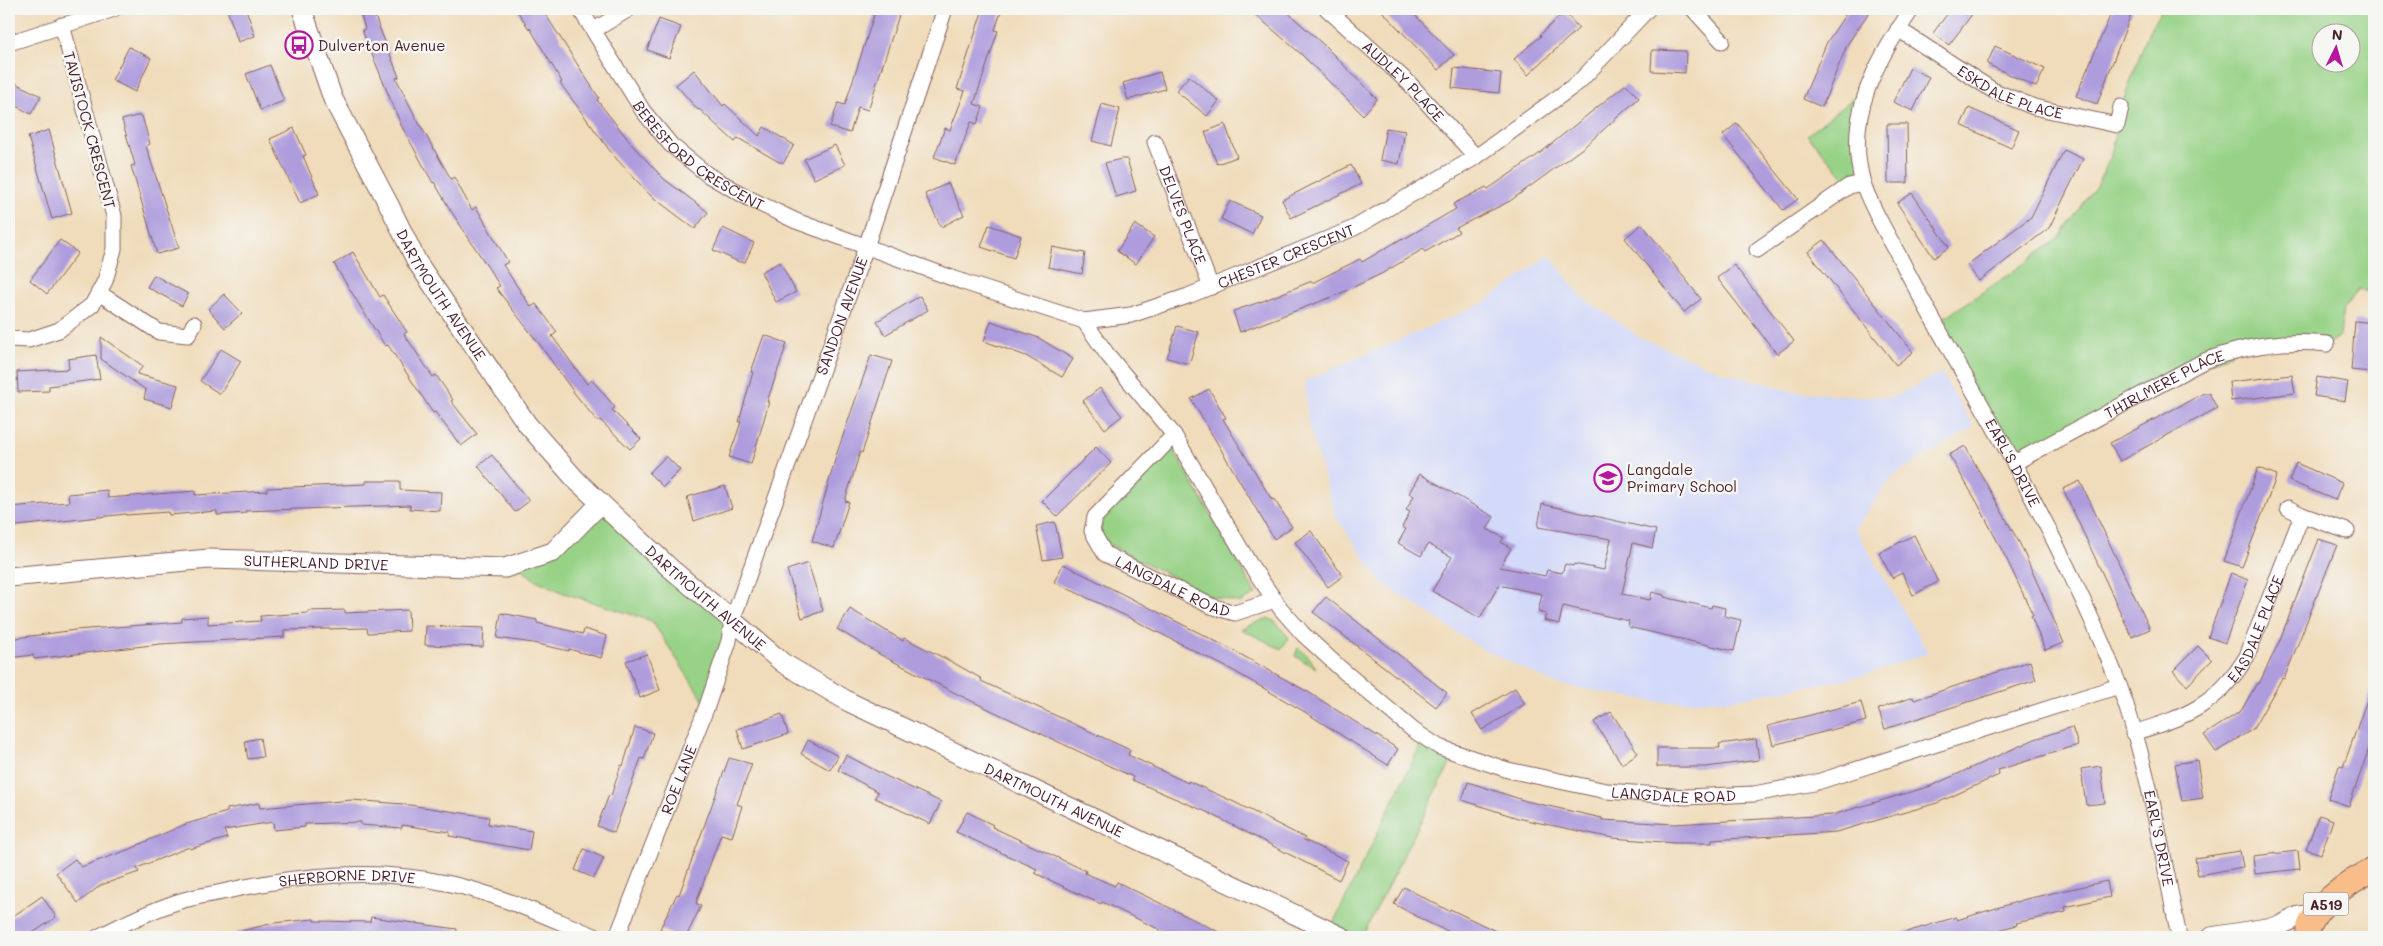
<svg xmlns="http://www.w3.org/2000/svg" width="2383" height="946" font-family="Mali,sans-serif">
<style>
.built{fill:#d3d9f9}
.green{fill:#97d286;stroke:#707858;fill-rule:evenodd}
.building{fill:#ae9cdd}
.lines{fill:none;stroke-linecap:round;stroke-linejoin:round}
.minor-casing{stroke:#84615d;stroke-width:17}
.tertiary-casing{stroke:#84615d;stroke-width:21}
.primary-casing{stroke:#84615d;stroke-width:26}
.minor{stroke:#fff;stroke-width:15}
.tertiary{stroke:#fff;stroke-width:19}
.primary{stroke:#f8bd89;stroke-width:24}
.labels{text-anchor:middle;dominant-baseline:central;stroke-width:5;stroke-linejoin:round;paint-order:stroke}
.shield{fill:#f6f6f2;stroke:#7e6067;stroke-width:1}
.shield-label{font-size:14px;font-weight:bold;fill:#4a1f2b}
.poi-label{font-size:15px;fill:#4a1f2b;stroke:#f6f6f2;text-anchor:start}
.street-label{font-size:15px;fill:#4a1f2b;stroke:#f6f6f2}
</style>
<rect width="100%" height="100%" fill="#f6f6f2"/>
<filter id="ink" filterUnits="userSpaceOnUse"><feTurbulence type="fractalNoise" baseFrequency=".02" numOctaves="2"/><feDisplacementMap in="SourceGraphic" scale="10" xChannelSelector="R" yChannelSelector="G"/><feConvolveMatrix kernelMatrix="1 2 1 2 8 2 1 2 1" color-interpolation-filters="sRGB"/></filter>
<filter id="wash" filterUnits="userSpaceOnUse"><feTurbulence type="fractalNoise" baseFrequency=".0096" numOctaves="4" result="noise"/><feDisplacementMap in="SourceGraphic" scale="20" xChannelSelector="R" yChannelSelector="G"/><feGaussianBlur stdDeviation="1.12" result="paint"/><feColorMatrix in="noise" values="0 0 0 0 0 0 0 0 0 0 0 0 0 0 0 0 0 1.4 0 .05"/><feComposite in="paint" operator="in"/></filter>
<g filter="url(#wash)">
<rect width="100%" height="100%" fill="#f0dcba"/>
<!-- built -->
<path class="built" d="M1549,255L1581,296L1639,337L1722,372L1795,392L1892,398L1941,373L1974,427L1895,474L1855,528L1928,653L1862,676L1732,700L1658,702L1555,684L1479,647L1381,582L1336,517L1308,423L1305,381L1484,303Z"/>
<!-- green -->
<path class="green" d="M2161,9H2374V292L2359,290L2343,308L2340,336L2327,344L2239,349L2014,463L1935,324L2004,278L2059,238L2096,186L2110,159L2124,99L2145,41ZM2320,32H2350V62H2320Z
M1867,87L1863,104V183L1847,180L1807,135Z
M1171,445L1256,594L1240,603L1210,596L1106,543L1100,533L1103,518Z
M601,503L732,621L707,706L652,621L564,593L534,579L517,565L553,552Z
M1268,618L1276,622L1289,638L1281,649L1241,629Z
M1298,648L1309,657L1316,668L1295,656Z
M1423,740L1456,752L1362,937H1345L1331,928Z"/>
<g id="blocks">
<!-- building -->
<path class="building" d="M227,9H246L255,36L238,42Z
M359,9H372L399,77L396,78L416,118L451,179L454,177L472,210L476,207L490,231L508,262L503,265L531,307L536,304L557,332L552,336L587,384L592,380L615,407L612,410L641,439L630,449L600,420L598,422L575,394L540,345L496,288L500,286L451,211L434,182L433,183L401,125L362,30L365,29Z
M516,9H542L599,98L597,100L633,146L664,179L708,212L695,229L650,195L613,155L560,83L562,82L530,28L529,29Z
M876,9H901L868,110L858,107L850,133L830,127L838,103L845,105Z
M983,9H1002L995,30L998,31L974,104L983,107L977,124L971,122L955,165L934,157L945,128L950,130L965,91L957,89Z
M1249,9H1284L1325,46L1377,99L1363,115L1301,54Z
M1380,9H1409L1454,55L1438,70Z
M1849,9H1871L1847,45L1822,107L1803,99L1827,42Z
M1951,9H1976L1949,45L1933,33Z
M2113,9H2133L2097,104L2076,96Z
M1564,12L1579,28L1528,75L1514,59L1541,36L1540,35Z
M659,19L681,27L669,58L647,50Z
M1995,46L2045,69L2036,87L1987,64Z
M129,47L151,58L135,92L112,80Z
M1652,50L1686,51L1685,73L1651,71Z
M270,65L284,101L260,110L246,74Z
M1454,68L1501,73L1499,93L1452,88Z
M1910,68L1929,77L1913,111L1893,102Z
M694,70L723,106L725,104L759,136L764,127L794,145L784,162H779L738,138L735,142L699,109L698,110L676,85Z
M1160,72L1165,89L1128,100L1123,83Z
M1189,76L1219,101L1207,116L1176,91Z
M9,80L41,96L31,114L9,102Z
M1626,84L1639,98L1584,147L1510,201L1456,228L1459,232L1425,252L1423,249L1383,273L1337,295L1240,332L1233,311L1263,301L1312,281V283L1360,259L1362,262L1401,239L1402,240L1456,209L1453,204L1486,187L1488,189L1539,154Z
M1102,104L1120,109L1111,146L1092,141Z
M1969,108L2019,130L2011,148L1961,125Z
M136,116H142L150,144L146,146L179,248L157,254L131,166L135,165L122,120Z
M1737,123L1798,199L1783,210L1723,135Z
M1225,124L1237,157L1217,164L1205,132Z
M1887,124H1907L1908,183H1888Z
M294,128L306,155L303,156L319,194L300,203L270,139Z
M1386,128L1405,131L1399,164L1380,160Z
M49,130L72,213L52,219L28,137Z
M835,145L845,165L814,179L804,159Z
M2064,150L2083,159L2049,228L1979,281L1967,265L2031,217Z
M1121,159H1127L1136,191L1116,197L1105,163Z
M1351,165L1361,184L1291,218L1282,200Z
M948,183L964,215L941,227L925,194Z
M1912,193L1949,247L1934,258L1897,203Z
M1230,201L1261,215L1252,234L1221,219Z
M1135,224L1154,237L1136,264L1117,251Z
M1642,224L1701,299L1684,312L1625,238Z
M989,225L1021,236L1014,258L981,247Z
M723,228L754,243L745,262H739L713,250Z
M60,240L78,253L47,294L30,280Z
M1824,240L1913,352L1896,365L1808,252Z
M1052,247L1085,253L1082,274L1048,267Z
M353,252L380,297L383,295L407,332L404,334L433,377L436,375L453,400L451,401L477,434L461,446L435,412L433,413L388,345L385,346L334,264Z
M780,262L796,292L776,302L761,272Z
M1734,265L1794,341L1777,354L1717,278Z
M154,275L188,294L182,306L147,287Z
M224,294L242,313L225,328L208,309Z
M920,296L928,310L885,335L877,321Z
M991,321L1039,338L1073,359L1062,377L1026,356L984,341Z
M2355,321L2374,323L2371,372L2351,370Z
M1177,326L1199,332L1189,364L1167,358Z
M764,335L787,343L767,402H769L751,464L729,457L741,422H739L753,372H751Z
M101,337L143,366L137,374L178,385L172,407L144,399L146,390L101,359Z
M221,349L241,361L220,394L200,381Z
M96,355L100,379L49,386V391L18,392L17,372L69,369L68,359Z
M871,355L892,361L862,453L860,452L845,501L849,502L834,548L812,541L837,453Z
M2292,375L2295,393L2231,401L2229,382Z
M2317,377L2348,382L2345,401L2314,396Z
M1100,388L1122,416L1105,429L1083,401Z
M1209,389L1226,418L1223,419L1272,500L1274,499L1292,527L1274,539L1191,399Z
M2204,393H2209L2217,408L2120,461L2110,443Z
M1965,446L2020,544L2064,643L2045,650L2031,616L2033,615L2008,562L1977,502L1949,455Z
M1096,447L1111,463L1057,516L1042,501Z
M492,455L529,501L515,512L478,466Z
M666,456L680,470L663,487L649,473Z
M2296,463L2342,483L2335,500L2289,481Z
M2258,468L2277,475L2242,567L2224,561Z
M1420,474L1494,517L1487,529L1504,538L1501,542L1511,548L1500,567L1545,576L1547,570L1562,573L1565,564L1573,566L1574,564L1604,570L1611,539L1538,527L1542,504L1656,530L1652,548L1633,543L1622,594L1650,600L1652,592L1664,595V597L1711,608L1712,605L1725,608L1724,616L1741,620L1734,651L1628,627L1629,621L1563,606L1559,624L1544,620L1546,614L1538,612L1542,594L1499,585L1480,618L1432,591L1452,557L1428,544L1421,556L1398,543L1406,529L1402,527L1410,512L1406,510L1414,496L1409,493Z
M366,481H400V490L441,492L440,511L410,509V505L245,511L246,513L217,515V511L169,515L168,512L126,515V514L9,527V507L69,502L68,494L107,490L108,498L195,491V495L267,491V488L366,484Z
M2080,481L2150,629L2132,637L2063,489Z
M725,486L732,508L694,521L687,497Z
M1055,522L1062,557L1043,560L1036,526Z
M1311,531L1343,576L1328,587L1295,542Z
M1914,535L1938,582L1913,595L1902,573L1892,578L1879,553Z
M2319,539L2337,545L2284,679L2282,678L2253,729L2216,752L2204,735L2241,711L2257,683L2259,684L2279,642Z
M808,563L823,611L802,618L787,570Z
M1063,564L1229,648L1308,692L1398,749L1388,765L1305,712L1232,670L1126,616L1054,582Z
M2231,573L2248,580L2225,643L2208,637Z
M1326,597L1447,693L1436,707L1313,612Z
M850,609L903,641L904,638L954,663L982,679L981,681L1130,750L1128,755L1188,783V781L1232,801L1305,838L1304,840L1348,861L1339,880L1209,813L1132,780L1133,777L965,698L881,655L837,629Z
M345,610V613L408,610L409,631L368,633L367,628L284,630V637L160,644L34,659L33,655L9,658V639L75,630L182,622V618L208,616V624L261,621L260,616L308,613V611Z
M501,613L537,620V623L583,634L584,629L607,636L601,658L569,649V651L533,643L497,638Z
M426,626L484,628L483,647L425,645Z
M2198,646L2212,660L2187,686L2173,671Z
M647,654L660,690L640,698L626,661Z
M2030,661L2036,680L1885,729L1878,709L1913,697L1914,700Z
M2372,686L2374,687V734L2349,806L2328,799L2339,766L2343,767Z
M1515,688L1525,704L1482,730L1472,714Z
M1861,702L1866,721L1773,745L1768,726Z
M1611,712L1638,753L1622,764L1594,722Z
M782,714L788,734L743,749L737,729Z
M635,727L653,733L644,759L641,758L614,833L597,826L609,795L611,796L621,765L623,766Z
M2072,727L2078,745L1998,770L1999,775L1937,803L1836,832L1712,840V843H1675L1613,838L1521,819L1462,800L1468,782L1526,801L1602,818V820L1675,824L1832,815L1931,786L2035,739Z
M260,738L263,757L248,759L245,741Z
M1756,739L1759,760L1706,767H1657V748H1720L1719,744Z
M808,740L838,756L830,770L801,754Z
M846,755L886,776L941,802L930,824L875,798L878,792L838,770Z
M729,758L752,764L737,804L742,806L732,837L721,834L696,903L701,906L686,937H677L660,929L677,894L679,895Z
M2197,760L2203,798L2182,801L2175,764Z
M2101,766L2105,803L2086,805L2081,769Z
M352,800L403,804L489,817L488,824L532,831L529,850L449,836L450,832L402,825V828L361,825V822L305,824V827L274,830L273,822L224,830L227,838L190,849L189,847L137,868L139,872L101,885L78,903L56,873L75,859L81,867L138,846V845L183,825L227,812V809L259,803L260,808Z
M967,812L993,825L992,827L1086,871L1085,873L1115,886L1117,882L1229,937H1175L1102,902L1101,904L1077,893L1035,873L1037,869L956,832Z
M2319,815L2333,820L2321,854L2306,849Z
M584,849L604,858L594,878L575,870Z
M2240,851L2243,867L2198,875L2195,858Z
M2298,851L2300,869L2255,874L2253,856Z
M2107,881L2110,897L2065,907L2066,912L2016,923L2017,925L1971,937H1901L1900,934L1956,917L1957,920L2026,899Z
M1404,887L1449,911L1450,909L1508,937H1461L1427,922L1394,904Z
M42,896L56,917L27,937H9V919Z
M371,917L457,929L456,937H237V932L274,923L314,919V921L370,922Z"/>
</g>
</g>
<g filter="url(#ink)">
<use href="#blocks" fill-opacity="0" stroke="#84615d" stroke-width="1"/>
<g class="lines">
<!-- minor casing -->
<g class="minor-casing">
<g id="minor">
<path id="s1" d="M580,9L643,111L671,145L708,175L752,200L796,221L963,282L1084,321L1131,315L1188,296L1354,228L1476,157L1579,82L1648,9"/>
<path id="s2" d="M1327,9L1409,83L1476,157"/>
<path d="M1693,9L1722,41"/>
<path id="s3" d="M1912,9C1876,61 1844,117 1863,183C1871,208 1887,233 1899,256C1935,327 1977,395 2015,465C2053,536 2090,609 2119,685C2149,766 2162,853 2179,937"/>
<path id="s4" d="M1898,29L1994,91L2034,107L2117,125L2121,107"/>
<path d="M594,30L629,9"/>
<path d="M9,43L114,9"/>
<path id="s5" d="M1155,142L1211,287"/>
<path d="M1757,250L1849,186L1863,183"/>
<path d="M99,293L159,332L188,335L194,324"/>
<path id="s6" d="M1084,321L1107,354L1174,435L1249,563L1281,609L1303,634L1340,668L1413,730L1439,747L1508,770L1606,791L1686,797L1754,794L1814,783L2119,686"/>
<path d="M9,339L29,340L59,330L92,305L105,281L114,249V216L62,25"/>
<path id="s7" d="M1174,435L1095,517L1092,531L1105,554L1211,606L1235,613L1275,600"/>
<path id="s8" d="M2014,463L2202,362C2243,346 2283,339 2327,344"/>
<path d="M2288,508L2302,515"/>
<path id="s9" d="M2133,733C2186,717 2218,705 2247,656L2302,515L2347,531"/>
<path id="s10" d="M98,937C123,924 150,911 177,902C192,897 207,895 222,892C297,875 374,867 451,884C501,895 549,918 597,937"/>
<path id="s11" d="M617,937L707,706L729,641L732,621L866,247L945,9"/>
</g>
</g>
<!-- tertiary casing -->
<g class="tertiary-casing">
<g id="tertiary">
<path id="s12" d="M302,9L333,99L389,205L417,262L527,424L576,480L670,568L783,663L849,702L1342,937"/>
<path id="s13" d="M9,577L209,559L505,568L553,552L601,503"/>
<path d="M2211,937L2279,926L2299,916L2316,913"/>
</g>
</g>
<!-- primary casing -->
<g class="primary-casing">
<path id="primary" d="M2308,937C2306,910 2352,879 2374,870"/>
</g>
<!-- minor -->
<use href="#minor" class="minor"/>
<!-- tertiary -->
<use href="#tertiary" class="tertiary"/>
<!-- primary -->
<use href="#primary" class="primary"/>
</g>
</g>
<!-- icons -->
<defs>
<g id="bus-ring" transform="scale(1.4375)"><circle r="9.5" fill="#f6f6f2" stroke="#b5179e" stroke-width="1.5"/><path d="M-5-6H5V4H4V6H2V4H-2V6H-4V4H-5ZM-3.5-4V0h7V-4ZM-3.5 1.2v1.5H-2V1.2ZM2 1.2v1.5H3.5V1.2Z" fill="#b5179e"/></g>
<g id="school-ring" transform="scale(1.4375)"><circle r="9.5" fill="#f6f6f2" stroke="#b5179e" stroke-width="1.5"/><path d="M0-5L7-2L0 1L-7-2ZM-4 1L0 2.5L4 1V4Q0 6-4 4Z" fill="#b5179e"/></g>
</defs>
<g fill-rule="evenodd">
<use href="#bus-ring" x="299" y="45"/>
<use href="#school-ring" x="1608" y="478"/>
</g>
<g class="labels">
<!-- shield labels -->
<rect class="shield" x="2303.5" y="892.5" width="45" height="23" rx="4"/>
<g class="shield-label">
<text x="2326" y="904">A519</text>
</g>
<!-- poi labels -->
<g class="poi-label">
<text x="318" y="45">Dulverton Avenue</text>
<text x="1627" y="469">Langdale<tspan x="1627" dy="17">Primary School</tspan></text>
</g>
<!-- street labels -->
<g class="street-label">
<text stroke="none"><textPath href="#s2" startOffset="105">AUDLEY PLACE</textPath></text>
<text stroke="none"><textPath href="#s4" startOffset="130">ESKDALE PLACE</textPath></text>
<text transform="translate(90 130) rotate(75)">TAVISTOCK CRESCENT</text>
<text stroke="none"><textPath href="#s1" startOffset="192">BERESFORD CRESCENT</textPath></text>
<text stroke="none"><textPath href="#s5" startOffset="78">DELVES PLACE</textPath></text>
<text stroke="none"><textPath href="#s1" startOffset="829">CHESTER CRESCENT</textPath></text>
<text stroke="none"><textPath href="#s12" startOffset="319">DARTMOUTH AVENUE</textPath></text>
<text stroke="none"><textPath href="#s11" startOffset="661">SANDON AVENUE</textPath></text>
<text stroke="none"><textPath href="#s8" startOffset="170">THIRLMERE PLACE</textPath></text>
<text stroke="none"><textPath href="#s3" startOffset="505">EARL'S DRIVE</textPath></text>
<text stroke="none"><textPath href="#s13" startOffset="308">SUTHERLAND DRIVE</textPath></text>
<text stroke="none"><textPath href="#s7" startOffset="230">LANGDALE ROAD</textPath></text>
<text stroke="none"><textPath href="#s12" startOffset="724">DARTMOUTH AVENUE</textPath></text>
<text stroke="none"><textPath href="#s9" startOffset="170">EASDALE PLACE</textPath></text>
<text stroke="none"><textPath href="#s11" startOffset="169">ROE LANE</textPath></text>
<text stroke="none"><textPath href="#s6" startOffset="801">LANGDALE ROAD</textPath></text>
<text stroke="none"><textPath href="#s12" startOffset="1129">DARTMOUTH AVENUE</textPath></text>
<text stroke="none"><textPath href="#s3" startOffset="910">EARL'S DRIVE</textPath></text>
<text stroke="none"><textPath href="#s10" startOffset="259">SHERBORNE DRIVE</textPath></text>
</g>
</g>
<!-- margin -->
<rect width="2383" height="946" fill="none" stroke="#f6f6f2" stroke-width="30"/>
<!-- north arrow -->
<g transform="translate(2336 48) rotate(5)"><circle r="24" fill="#f6f6f2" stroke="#b1a0a2"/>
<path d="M0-4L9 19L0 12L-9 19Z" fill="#b5179e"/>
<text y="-8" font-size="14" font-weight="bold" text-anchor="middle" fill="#4a1f2b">N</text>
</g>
</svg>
